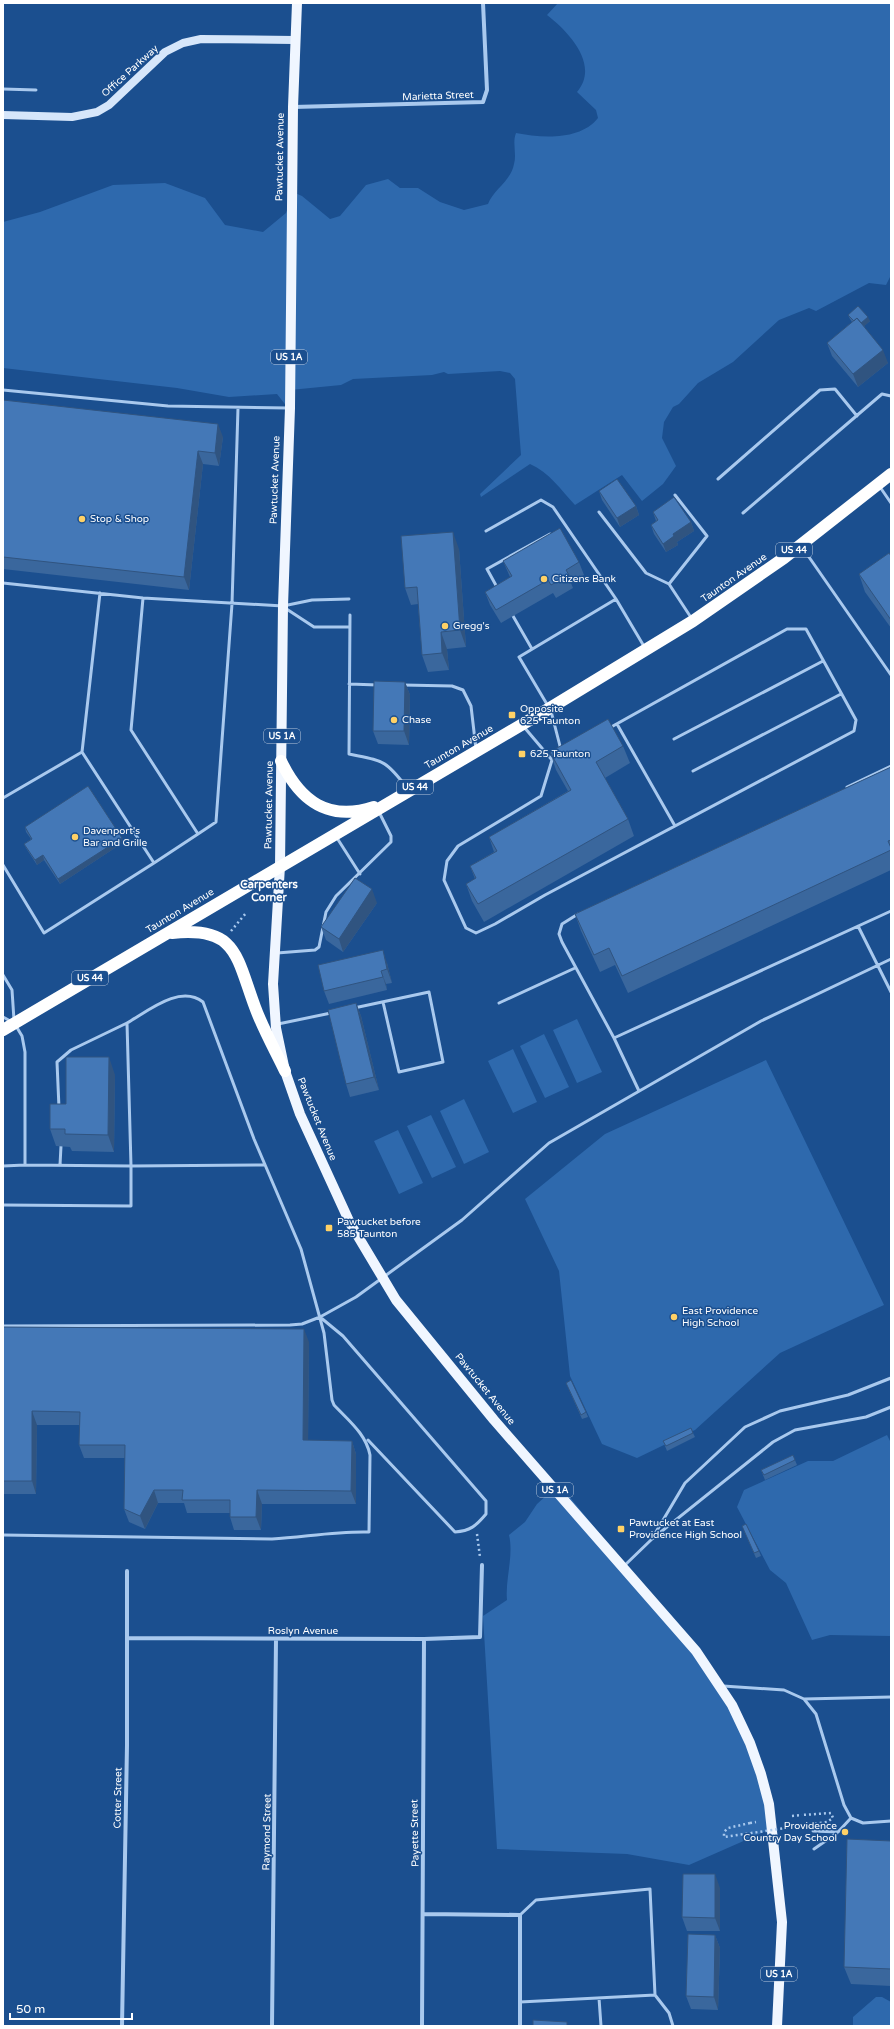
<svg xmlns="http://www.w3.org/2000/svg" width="894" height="2029" font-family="'Varela Round',sans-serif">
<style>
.green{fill:#2e69ad}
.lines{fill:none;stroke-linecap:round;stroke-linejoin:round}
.path{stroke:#a9c9ee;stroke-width:2.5;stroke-dasharray:2 3;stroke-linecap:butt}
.lane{stroke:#a9c9ee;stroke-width:3}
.street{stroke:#a9c9ee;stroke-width:4}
.secondary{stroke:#d6e6fa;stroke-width:8}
.primary{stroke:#f0f6ff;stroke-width:10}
.highway{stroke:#fff;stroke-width:12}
.path-bridge{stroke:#a9c9ee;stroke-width:2.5;stroke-dasharray:2 3;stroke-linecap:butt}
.wall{fill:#3a679d}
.shaded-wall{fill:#305480}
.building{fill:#4478b7;stroke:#305480}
.poi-dot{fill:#ffd166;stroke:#1b4f8f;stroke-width:1.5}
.labels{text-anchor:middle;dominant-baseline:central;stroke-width:3;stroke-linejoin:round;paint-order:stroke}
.shield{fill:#1b4f8f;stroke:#bbcadd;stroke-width:1}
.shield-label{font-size:9px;font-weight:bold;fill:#fff}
.street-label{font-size:10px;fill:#fff;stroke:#1b4f8f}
.poi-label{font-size:10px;fill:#fff;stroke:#1b4f8f;text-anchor:start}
.neighbourhood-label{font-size:11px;font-weight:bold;fill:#fff;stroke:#1b4f8f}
</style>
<rect width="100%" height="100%" fill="#1b4f8f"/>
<!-- green -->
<path class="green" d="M558,3H891V275L886,285L869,283L816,311L809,308L779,320L733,362L698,383L679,404L673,407L664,422L662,438L676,466L663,484L642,501L622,475L575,505C561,490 549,472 530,464L481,497L480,494L521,455L515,379L510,373L500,371L448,374L444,372L432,375L353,379L341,385L290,390L288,408L277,394L229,397L177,388L3,368V222L40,212L113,185L165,183L205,198L225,225L263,232L286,213L295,190V193L302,196L330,219L340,216L366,185L388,179L400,188H418L440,202L464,210L488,204C494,189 511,181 514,164C517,154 512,143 516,133C541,138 580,141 598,118L596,110L577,92C600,65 569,32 547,15Z
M577,1019L602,1072L577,1083L553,1030Z
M544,1034L569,1087L545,1098L520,1046Z
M513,1049L537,1102L513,1113L488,1061Z
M766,1060L884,1305L780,1353L695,1430L637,1458L602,1444L570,1376L559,1271L525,1199L605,1134Z
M464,1099L489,1152L464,1164L440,1111Z
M431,1115L456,1167L432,1178L407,1126Z
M398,1130L423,1183L399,1194L374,1141Z
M887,1435L891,1443V1636L830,1635L812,1640L786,1583L770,1570L737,1507L744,1490L808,1461H833Z
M559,1484L690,1644L745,1724L773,1828L689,1865L627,1854L497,1849L483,1616L507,1600C505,1579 514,1556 509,1535L525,1522L537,1504Z
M876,1997H882L891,2002V2026H853V2017Z"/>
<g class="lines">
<!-- path -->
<path class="path" d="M231,931L246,913
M477,1534L480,1557
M792,1816L802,1815
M750,1823L756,1822"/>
<!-- lane -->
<path class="lane" d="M3,89L36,90
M3,390L168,406L288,408
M718,479L820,390L835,389L857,416
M880,487L891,503
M675,495L707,536L669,584L692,619
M599,512L646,573L669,584
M743,513L882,394L891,396
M486,531L541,500L553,507L616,599L645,648
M802,547L891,675
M3,583L143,598L283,606L312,600L349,599
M498,589L487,569L550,534
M143,598L131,730L198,834L216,822L232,604L238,408
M285,608L314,627H350
M350,615L349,754C383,761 385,759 407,788
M513,616L532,649
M787,629H806L856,720L854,731L545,895L495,924L476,933L466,928L444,880L447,861L458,846L541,796L552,760Z
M349,684L378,685
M403,685L452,686L463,690L471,706L476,749
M548,706L519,657L616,599
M551,711L561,750
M617,724L675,826
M524,727L552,760
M674,739L823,661
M693,771L841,694
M847,787L891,766
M3,798L82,752
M337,838L360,874
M154,863L198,834
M3,865L44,933L154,863L82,752L100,593
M578,914L562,924L559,934L562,942L614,1038L639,1091
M858,926L891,992
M277,953L315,950L319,947L326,912L336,896L391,842V836L379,812
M3,975L12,990L14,1020
M499,1003L575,968
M354,1008L429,992L443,1062L399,1072L383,1002
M3,1017L12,1022
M278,1024L331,1013
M614,1038L891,911
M59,1108L57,1062L71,1050L127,1023
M60,1165L61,1146
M3,1166L25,1165
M3,1205L131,1206V1166L265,1165
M320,1317L343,1336L486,1501V1514C476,1526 470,1531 455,1532L368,1440
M3,1326L290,1325L302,1324L320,1317L356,1297L462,1220L549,1143L761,1021L891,959
M3,1535L272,1539C305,1537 336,1531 369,1532L370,1455C366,1434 349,1421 334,1405L332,1400L324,1333L301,1249L254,1139L203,1002C180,984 148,1011 127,1023L131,1166L25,1165V1052L22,1036L16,1026
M653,1537L685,1483L745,1427L780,1411L848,1395L891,1378
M624,1566L652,1539L773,1442L795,1430L866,1417L891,1407
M723,1686L784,1690L804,1699L816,1714L844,1805L851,1818L863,1823L891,1821
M804,1699L891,1697
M813,1831L838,1832L851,1818
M814,1849L837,1833
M520,1915L536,1900L650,1889L655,1995L520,2002
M655,1995L669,2013L673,2026
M599,1998L601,2026"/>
<!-- street -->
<path class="street" d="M293,107L483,102L487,90L483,3
M127,1638L424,1639L480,1637L482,1565
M424,1914L520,1915V2026
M122,2026L127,1745V1571
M272,2026L276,1639
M422,2026L424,1639"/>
<!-- secondary -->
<path class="secondary" d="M3,115L72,117L97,112L109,105L165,52L183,43L201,39L294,40"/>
<!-- primary -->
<path class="primary" d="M297,3L293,107L290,408L283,606L280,866L273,984L276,1028L285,1071L300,1114L350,1223L396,1300L494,1420L696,1651L732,1705L750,1743L761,1774L769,1804L782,1922L777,2026"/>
<!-- highway -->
<path class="highway" d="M281,761C300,801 328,822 374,807
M172,933C237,926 236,956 255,1007C263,1029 275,1050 285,1071
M3,1030L550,708L693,621L784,558L891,474"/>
<!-- path-bridge -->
<path class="path-bridge" d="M750,1823L728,1828L724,1832V1837L827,1822L833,1818L831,1813L802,1815"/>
</g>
<!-- wall -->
<path class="wall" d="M848,315L870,321L864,326L888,363L858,387L832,356L827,343L852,322L850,319Z
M3,400L223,437L219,466L203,464L189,590L3,569Z
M599,491L636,506L639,515L620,527L602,500Z
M653,512L691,522L694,531L677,542L678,545L666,552L654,534L651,525L656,521Z
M459,549L466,647L447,649L449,670L428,672L422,655L418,604L411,605L405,588Z
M891,556V628L865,592L859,574Z
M503,561L579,562L584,575L571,583L573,588L556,598L553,593L501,623L490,605L485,592L510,577Z
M405,682L410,695L409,745L378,744L373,731Z
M623,746L630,763L605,778L628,819L634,836L484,922L472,901L466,884L475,879L470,866L494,852L489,837L568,791L556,770L550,752Z
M891,767V870L628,993L615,965L600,972L581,931L575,914Z
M25,827L122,838L124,842L60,884L44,860L37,865L26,848L24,844L31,839L26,832Z
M377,903L343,952L326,940L321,927Z
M387,963L392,983L386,984L387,990L329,1004L324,991Z
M356,1003L361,1016L379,1090L350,1097L346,1084Z
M115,1075L114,1152L72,1151L70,1147L56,1146L50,1129L66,1104Z
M3,1327L309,1342L308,1440L352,1441L356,1454V1504H262L261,1530H234L230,1517V1513H187L184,1503H158L145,1529L129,1522L124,1509L125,1458H84L79,1445V1425H37L36,1494H3Z
M566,1383L586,1412L588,1417L582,1419Z
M693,1433L695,1437L667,1451L663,1441Z
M795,1460L797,1465L765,1480L761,1470Z
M742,1526L759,1551L761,1556L756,1558Z
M891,1841V1986L851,1984L844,1967Z
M720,1888V1931H687L682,1917Z
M715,1935L720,1948L718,2010L691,2009L686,1996Z"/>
<!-- shaded-wall -->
<path class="shaded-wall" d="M868,317L870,321L860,330L858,326Z
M883,350L888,363L858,387L853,374Z
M218,424L223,437L219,466L215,453Z
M198,451L203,464L189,590L184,577Z
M636,506L639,515L620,527L617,518Z
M691,522L694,531L677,542L678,545L666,552L663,544L673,534Z
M453,532L459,549L466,647L460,630Z
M441,632L447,649L449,670L442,653Z
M405,682L410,695L409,745L404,731Z
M122,838L124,842L60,884L58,879Z
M43,855L44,860L37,865L35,860Z
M372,889L377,903L343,952L339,939Z
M383,950L387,963L392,983L387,969Z
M381,971L386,984L387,990L383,977Z
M356,1003L361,1016L379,1090L374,1077Z
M109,1057L115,1075L114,1152L108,1135Z
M304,1329L309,1342L308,1454L303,1440Z
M32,1411L37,1425L36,1494L32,1481Z
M352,1441L356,1454V1504L351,1491Z
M154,1490L158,1503L145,1529L140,1516Z
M257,1490L262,1504L261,1530L256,1517Z
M715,1874L720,1888V1931L715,1918Z
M715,1935L720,1948L718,2010L714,1997Z"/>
<!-- building -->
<path class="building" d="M858,306L868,317L861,323L857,318L854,321L848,315Z
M857,318L883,350L853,374L827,343Z
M3,400L218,424L215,453L198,451L184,577L3,557Z
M617,479L636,506L617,518L599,491Z
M674,497L691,522L673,534L674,536L663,544L651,525L658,520L653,512Z
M560,528L579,562L566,570L569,575L551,585L548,580L496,610L485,592L512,576L503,561Z
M453,532L460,630L441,632L442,653L422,655L417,587L405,588L401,536Z
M889,553L891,556V620L859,574Z
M374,681L405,682L404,731H373Z
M608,719L623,746L596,762L628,819L478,904L466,884L476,878L470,866L497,851L489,837L571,790L550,752Z
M891,767V840L888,841L891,848V850L622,976L609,948L594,955L575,914Z
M88,786L122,838L58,879L43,855L35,860L24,844L32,839L25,827Z
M355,878L372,889L339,939L321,927Z
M383,950L387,969L381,971L383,977L324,991L318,965Z
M356,1003L374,1077L346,1084L328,1010Z
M66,1057H109L108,1135L65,1134V1129H50V1104H66Z
M3,1327L304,1329L303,1440L352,1441L351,1491L257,1490L256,1517H230V1500H182L183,1490H154L140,1516L124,1509L125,1445H79L80,1412L32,1411V1481H3Z
M571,1380L586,1412L581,1415L566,1383Z
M691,1428L693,1433L666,1446L663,1441Z
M793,1455L795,1460L764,1475L761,1470Z
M746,1524L759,1551L754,1553L742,1526Z
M847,1839L891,1841V1969L844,1967Z
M683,1874H715V1918L682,1917Z
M688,1934L715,1935L714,1997L686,1996Z
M533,2020L567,2022V2026H533Z"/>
<!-- markers -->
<g class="poi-dot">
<circle cx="82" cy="519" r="4"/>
<circle cx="544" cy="579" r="4"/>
<circle cx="445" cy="626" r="4"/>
<rect x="508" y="711" width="8" height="8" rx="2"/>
<circle cx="394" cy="720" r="4"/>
<rect x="518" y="750" width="8" height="8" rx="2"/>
<circle cx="75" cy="837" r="4"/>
<rect x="325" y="1224" width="8" height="8" rx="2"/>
<circle cx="674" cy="1317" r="4"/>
<rect x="617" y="1525" width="8" height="8" rx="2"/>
<circle cx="845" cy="1832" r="4"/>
</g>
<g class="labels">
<!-- shield labels -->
<g class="shield">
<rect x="271" y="350" width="36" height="14" rx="3"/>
<rect x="776" y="543" width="36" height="14" rx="3"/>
<rect x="264" y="729" width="36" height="14" rx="3"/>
<rect x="397" y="780" width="36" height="14" rx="3"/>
<rect x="72" y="971" width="36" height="14" rx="3"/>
<rect x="537" y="1483" width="36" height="14" rx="3"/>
<rect x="761" y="1967" width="36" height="14" rx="3"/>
</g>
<g class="shield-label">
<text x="289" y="357">US 1A</text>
<text x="794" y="550">US 44</text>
<text x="282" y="736">US 1A</text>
<text x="415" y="787">US 44</text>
<text x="90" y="978">US 44</text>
<text x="555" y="1490">US 1A</text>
<text x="779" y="1974">US 1A</text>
</g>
<!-- street labels -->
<g class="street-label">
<text transform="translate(130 71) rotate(-42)">Office Parkway</text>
<text transform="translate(438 96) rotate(-2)">Marietta Street</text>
<text transform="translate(280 157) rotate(-89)">Pawtucket Avenue</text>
<text transform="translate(275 480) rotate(-88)">Pawtucket Avenue</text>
<text transform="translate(734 578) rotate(-35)">Taunton Avenue</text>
<text transform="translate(459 747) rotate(-30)">Taunton Avenue</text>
<text transform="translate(269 805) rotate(-89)">Pawtucket Avenue</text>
<text transform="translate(180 911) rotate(-31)">Taunton Avenue</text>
<text transform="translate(317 1119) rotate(68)">Pawtucket Avenue</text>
<text transform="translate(485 1389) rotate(51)">Pawtucket Avenue</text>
<text x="303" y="1631">Roslyn Avenue</text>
<text transform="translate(118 1798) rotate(-89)">Cotter Street</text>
<text transform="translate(267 1832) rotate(-89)">Raymond Street</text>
<text transform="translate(415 1833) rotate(-91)">Payette Street</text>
</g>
<!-- poi labels -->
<g class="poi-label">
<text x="90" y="519">Stop &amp; Shop</text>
<text x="552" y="579">Citizens Bank</text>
<text x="453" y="626">Gregg's</text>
<text x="520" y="709">Opposite<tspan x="520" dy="12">625 Taunton</tspan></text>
<text x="402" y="720">Chase</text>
<text x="530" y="754">625 Taunton</text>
<text x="83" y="831">Davenport's<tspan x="83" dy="12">Bar and Grille</tspan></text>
<text x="337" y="1222">Pawtucket before<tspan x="337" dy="12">585 Taunton</tspan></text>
<text x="682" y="1311">East Providence<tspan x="682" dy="12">High School</tspan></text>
<text x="629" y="1523">Pawtucket at East<tspan x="629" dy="12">Providence High School</tspan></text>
<text x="837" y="1826" text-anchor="end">Providence<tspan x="837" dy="12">Country Day School</tspan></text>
</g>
<!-- neighbourhood labels -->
<g class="neighbourhood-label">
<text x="269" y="884">Carpenters<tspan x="269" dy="13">Corner</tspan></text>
</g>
</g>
<!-- border -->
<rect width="894" height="2029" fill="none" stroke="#ffffff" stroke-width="8"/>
<!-- scale -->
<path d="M10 2013v6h122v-6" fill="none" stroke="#ffffff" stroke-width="2"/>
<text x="16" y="2013" font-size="12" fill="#ffffff" stroke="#1b4f8f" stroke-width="3" paint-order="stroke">50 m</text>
</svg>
